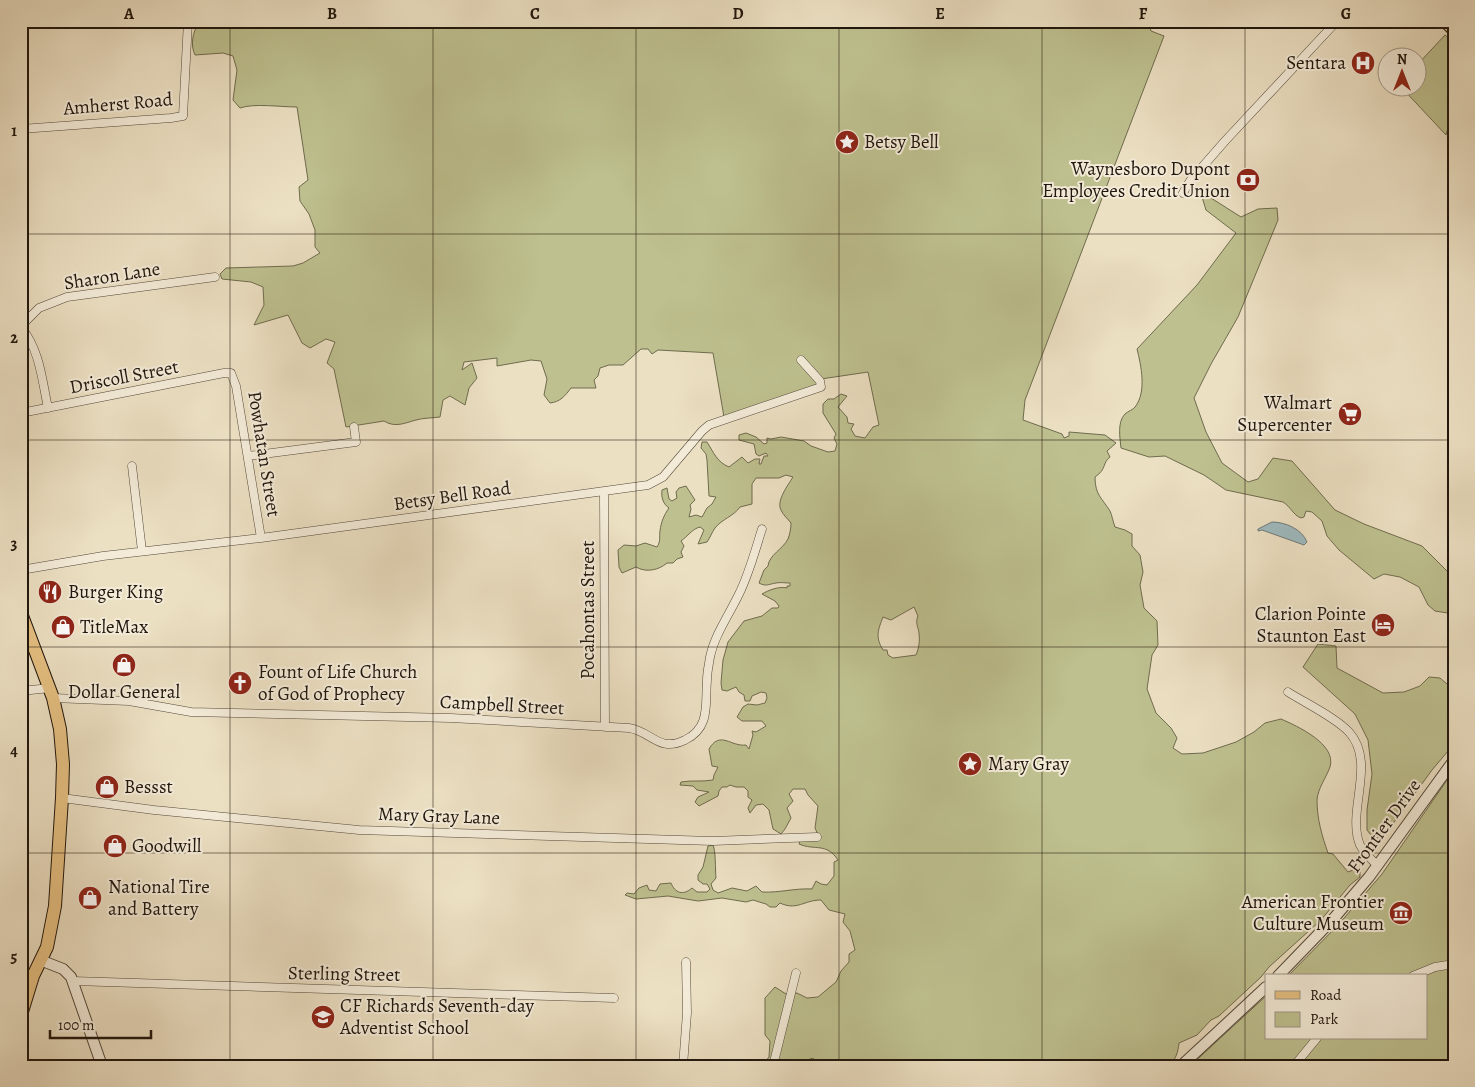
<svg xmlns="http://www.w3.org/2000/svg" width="1475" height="1087" font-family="Alegreya,serif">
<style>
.green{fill:#bec08f;stroke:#6f6b4e;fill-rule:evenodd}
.water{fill:#9ebabf;stroke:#6c7878}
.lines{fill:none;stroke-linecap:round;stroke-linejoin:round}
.minor-casing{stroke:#53483a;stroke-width:9}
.tertiary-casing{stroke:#53483a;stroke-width:12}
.primary-casing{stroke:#20160d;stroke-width:14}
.minor{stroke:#f3ebd8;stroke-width:8}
.tertiary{stroke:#f3ebd8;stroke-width:10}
.primary{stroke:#e6c082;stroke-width:12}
.grid{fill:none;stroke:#20160d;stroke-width:1;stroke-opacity:0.55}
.labels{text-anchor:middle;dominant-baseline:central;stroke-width:4;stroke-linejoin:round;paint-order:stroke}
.poi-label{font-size:19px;fill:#20160d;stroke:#f3ebd8;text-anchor:start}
.street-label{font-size:19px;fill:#20160d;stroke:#f3ebd8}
.neatline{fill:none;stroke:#20160d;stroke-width:2}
.grid-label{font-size:16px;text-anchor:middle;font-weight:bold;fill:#20160d}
</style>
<rect width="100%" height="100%" fill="#ece0c3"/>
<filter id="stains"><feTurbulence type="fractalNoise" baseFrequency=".004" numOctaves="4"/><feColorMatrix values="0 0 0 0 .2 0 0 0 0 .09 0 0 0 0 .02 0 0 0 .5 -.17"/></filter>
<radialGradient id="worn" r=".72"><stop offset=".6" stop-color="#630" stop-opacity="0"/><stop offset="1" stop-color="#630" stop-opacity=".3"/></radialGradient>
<!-- green -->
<path class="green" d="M226,21H250L255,26L300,27L305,21H1148L1151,31L1164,36L1025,400L1023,420L1062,434L1064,438L1069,436V432L1105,435L1116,443L1107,451L1110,457C1102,463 1107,469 1095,477C1095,495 1102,498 1110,511C1112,515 1113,522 1115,527L1125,530L1132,534V546L1140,555L1143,572L1140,585L1144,608L1157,621L1158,645L1152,655L1147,689L1156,713L1171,728L1177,738L1173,748L1182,754L1203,753L1236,742L1254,732L1265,723L1281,719C1297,726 1337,744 1330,767C1326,778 1318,788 1317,800C1317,819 1322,836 1328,853L1333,854L1348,872L1360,867V877L1350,885L1321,920L1269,967L1261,977L1219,1016L1211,1020L1197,1035L1179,1043C1178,1052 1176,1061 1167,1066H821L813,1058L804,1061L798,1066L762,1065L769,1057L770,1041L765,1035V998L775,987L786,994L797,993L807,998L818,997L836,982L841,971L849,962V954L855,950L850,931L843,922L845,914L829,910L821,900C804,900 797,911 780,903L776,907H770L766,904L753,900L746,902L722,898L698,901L668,896L636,899L625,895L627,893L634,894L639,888L647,885L649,890L656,891L660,884L671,883C675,893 683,896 692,888L697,892H707L710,889L707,884H703L698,880V875L703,867L708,846L713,845C716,852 715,869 716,878L711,884L713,890L718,893L732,888L747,891L756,886L762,892C779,893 795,888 812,889L816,881L821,884L827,885L834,876V862L838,860C826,842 815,851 799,844L800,841L819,837L815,828L818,806L808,795L805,789H793L789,794L793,801L787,808L791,818L785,829L781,834L773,829L769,810L763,804L756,805L750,813L748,808L752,800L748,797V791L744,787H736L730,785L727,787H722L719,791L718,796L699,806L695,802L698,797L709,792L697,790L693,786L680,785L681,782C692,780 702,782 713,780L714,775L718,767L712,766L709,749C720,730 731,747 746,745L749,749L753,735L752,731L756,732L766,726L762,721H742L737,717L743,707L748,704L757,705L765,703L767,698L766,693L761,692L752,696L750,701H745L744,695L739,692L736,687L727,691L722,690L721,683L723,660L728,642L744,621L762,616L772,608H778L779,606L775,601L762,594C769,590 779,586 787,588V586H790V583C785,583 780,582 776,583C769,584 766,587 759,583L764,570L768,566C769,555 783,549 788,539C790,534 791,528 791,523C788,519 783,515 781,510C776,501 788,485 793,477L786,475L779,478H756L752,484V504L740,507C734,516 722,519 715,528C712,532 710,538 707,542L698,544L704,530L700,527C692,529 688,536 681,541L684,546L681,552L683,557L677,559L673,563H667C659,570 646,573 636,567L622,573L619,567L618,550L624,545L636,546L645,543L657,547C661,541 659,538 660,531C661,522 664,515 669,508C663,504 661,497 662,490L667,488L669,499L672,501L677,498L676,492L679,488L686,486L695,500L690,505L691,509L689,517L696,515L702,517L707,508L712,504L716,497L709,496L707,460L706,454L701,448L702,442H707C714,453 717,462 729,467L742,457L748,463L755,459H760L759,464H761L764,456H768L766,453L759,456L756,454L754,444L739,440V435L746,433L756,437L764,444L767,443V438L771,439L781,437L804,441L811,446L828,452L835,451L837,444L834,438L836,434L823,413V404L828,399H834L841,394L847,396L838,407L847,417L848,423L854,424L851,429L855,436L865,438L873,427L879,425L868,372L821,379L816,385L724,417L713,353L658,350L652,354L648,349H641L623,365H609L600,368L598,376L594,380L596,388H571C565,396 560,402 550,403L544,395L547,379L541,361L531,360L497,366V358L464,362L462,370L472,363L477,378L469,388L465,405L450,396L443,400L440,417C432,418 423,418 416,420C405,423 395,428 384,421L346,427L334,369L327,363L335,342L326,339L310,348L302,343L288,315L254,325L264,305L263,287L251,282L222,279L220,274L226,268L293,266L303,263L320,253L315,247V230L309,214L300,201L299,187L308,180L297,107C280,107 254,103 240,108L233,100L237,70L233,56L223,53L195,55C190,45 193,32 198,24L210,22L227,26ZM914,607L918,616C915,623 918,626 919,633C920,641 919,648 916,655L893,658L888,655L887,650H883C875,637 878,630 883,617L891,620Z
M1445,35L1454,43V105L1446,135L1402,88H1418V64Z
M1202,197L1211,198L1241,217L1258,209L1277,208L1278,220L1238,317L1211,364L1194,398L1206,432L1222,463L1248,482L1258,479L1273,458L1292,461L1335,510L1364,524L1422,546L1454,578V614L1435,611L1428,605L1419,587L1400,577L1384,574L1374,579L1339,550L1327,536L1322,521L1312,512L1306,511L1304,517L1301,518C1293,515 1291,507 1283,502L1226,490L1204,475L1165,456L1149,457L1121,448C1120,438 1117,422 1125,414C1128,411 1133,410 1135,407C1147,392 1141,365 1137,349L1197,285L1236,233L1206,210Z
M1318,644L1336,646L1337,668L1383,693L1404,692L1420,686L1429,677L1440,678L1454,690V744L1432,770L1384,836L1374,839L1367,830V810L1372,774L1368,740L1355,714L1303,667Z
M1454,770V1066H1190L1266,996V1038H1426V976H1288L1339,924L1382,874Z"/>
<!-- water -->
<path class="water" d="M1272,522C1285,522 1302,529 1307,542L1304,545L1262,530L1258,531V529Z"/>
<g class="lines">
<!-- minor casing -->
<g class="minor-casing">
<path id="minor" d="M21,129L171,118L183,116L188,21
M1183,193L1190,181L1225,141L1337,21
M21,326L39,308L67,297L215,277
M21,327C40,350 42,380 48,408
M21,413L224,373H231L236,386L261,538
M248,456L356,442L354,427
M132,466L142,551
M604,492L605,727
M21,570L103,556L261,538L648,485L663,477L702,431L709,425L821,387L820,381L801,360
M21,691L50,688
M1288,692C1305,703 1335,717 1349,732C1377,763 1346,811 1360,845C1364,853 1372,860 1378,866
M53,698L129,701L191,712L451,718L629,728C651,731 659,753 685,740C711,728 705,703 707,680C707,672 709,664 710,657C715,634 729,615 739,594C749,574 755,551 762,529
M62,798L154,810L359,830L713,841L817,837
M1413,976L1435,967L1454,964
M73,981L614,998
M683,1066L687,1013L686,962
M773,1066L796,973
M1294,1066L1317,1038"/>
</g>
<!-- tertiary casing -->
<g class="tertiary-casing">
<path id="tertiary" d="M40,960L63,969L71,977L102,1066
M1278,976L1334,918L1369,877L1454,760
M1181,1066L1266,987"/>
</g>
<!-- primary casing -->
<g class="primary-casing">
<path id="primary" d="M1445,21L1454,30
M21,613L53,698L60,729L63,764L62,798L55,906L47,947L33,976L21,1015"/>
</g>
<!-- minor -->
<use href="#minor" class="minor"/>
<!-- tertiary -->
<use href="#tertiary" class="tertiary"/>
<!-- primary -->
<use href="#primary" class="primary"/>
</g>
<!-- grid -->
<path class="grid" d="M230,21V1066M433,21V1066M636,21V1066M839,21V1066M1042,21V1066M1245,21V1066M21,234H1454M21,440H1454M21,647H1454M21,853H1454"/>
<!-- icons -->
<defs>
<g id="hospital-disc" transform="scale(1.25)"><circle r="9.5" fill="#8f2418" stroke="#f3ebd8"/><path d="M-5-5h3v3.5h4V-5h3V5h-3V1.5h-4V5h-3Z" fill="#fff"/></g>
<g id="sight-disc" transform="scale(1.25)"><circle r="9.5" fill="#8f2418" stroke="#f3ebd8"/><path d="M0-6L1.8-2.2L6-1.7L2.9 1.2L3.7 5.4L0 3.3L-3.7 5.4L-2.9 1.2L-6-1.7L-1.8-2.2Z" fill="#fff"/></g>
<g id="bank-disc" transform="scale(1.25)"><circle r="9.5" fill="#8f2418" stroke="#f3ebd8"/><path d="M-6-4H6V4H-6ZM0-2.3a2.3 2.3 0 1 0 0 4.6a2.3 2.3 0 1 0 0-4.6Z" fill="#fff"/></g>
<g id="supermarket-disc" transform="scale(1.25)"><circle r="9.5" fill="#8f2418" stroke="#f3ebd8"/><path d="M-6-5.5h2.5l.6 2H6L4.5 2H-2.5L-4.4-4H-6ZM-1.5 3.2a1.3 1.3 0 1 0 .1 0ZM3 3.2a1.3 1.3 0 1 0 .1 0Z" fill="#fff"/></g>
<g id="restaurant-disc" transform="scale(1.25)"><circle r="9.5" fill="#8f2418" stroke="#f3ebd8"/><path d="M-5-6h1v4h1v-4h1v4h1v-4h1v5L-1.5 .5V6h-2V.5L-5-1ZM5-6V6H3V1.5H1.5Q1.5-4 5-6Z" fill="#fff"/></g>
<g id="hotel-disc" transform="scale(1.25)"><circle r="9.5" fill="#8f2418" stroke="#f3ebd8"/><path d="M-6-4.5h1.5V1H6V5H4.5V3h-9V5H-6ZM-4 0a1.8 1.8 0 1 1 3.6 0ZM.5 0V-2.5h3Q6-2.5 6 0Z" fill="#fff"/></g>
<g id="shop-disc" transform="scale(1.25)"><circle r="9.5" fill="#8f2418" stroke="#f3ebd8"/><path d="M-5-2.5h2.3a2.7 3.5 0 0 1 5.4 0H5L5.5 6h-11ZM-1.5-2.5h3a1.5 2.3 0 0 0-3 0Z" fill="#fff"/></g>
<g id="church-disc" transform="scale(1.25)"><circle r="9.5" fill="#8f2418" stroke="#f3ebd8"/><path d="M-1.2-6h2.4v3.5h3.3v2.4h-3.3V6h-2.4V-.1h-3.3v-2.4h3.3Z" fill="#fff"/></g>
<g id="museum-disc" transform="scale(1.25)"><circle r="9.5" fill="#8f2418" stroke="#f3ebd8"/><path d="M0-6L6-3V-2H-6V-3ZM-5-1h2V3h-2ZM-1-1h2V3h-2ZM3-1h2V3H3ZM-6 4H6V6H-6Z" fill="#fff"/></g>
<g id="school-disc" transform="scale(1.25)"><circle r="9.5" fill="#8f2418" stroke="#f3ebd8"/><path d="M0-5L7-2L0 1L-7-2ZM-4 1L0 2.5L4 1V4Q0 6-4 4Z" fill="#fff"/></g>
</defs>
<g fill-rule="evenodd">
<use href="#hospital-disc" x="1363" y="63"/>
<use href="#sight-disc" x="847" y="142"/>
<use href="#bank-disc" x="1248" y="180"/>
<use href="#supermarket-disc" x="1350" y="414"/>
<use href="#restaurant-disc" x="50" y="592"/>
<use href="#hotel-disc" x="1383" y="625"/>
<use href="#shop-disc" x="63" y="627"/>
<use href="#shop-disc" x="124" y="665"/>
<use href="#church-disc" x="240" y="683"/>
<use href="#sight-disc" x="970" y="764"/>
<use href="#shop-disc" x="107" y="787"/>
<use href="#shop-disc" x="115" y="846"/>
<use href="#shop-disc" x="90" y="898"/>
<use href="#museum-disc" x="1401" y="913"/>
<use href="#school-disc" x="323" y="1017"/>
</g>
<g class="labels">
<!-- poi labels -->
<g class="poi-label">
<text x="1346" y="63" text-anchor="end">Sentara</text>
<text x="864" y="142">Betsy Bell</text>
<text x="1230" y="169" text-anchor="end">Waynesboro Dupont<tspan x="1230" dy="22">Employees Credit Union</tspan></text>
<text x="1332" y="403" text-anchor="end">Walmart<tspan x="1332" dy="22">Supercenter</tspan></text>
<text x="68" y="592">Burger King</text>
<text x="1366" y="614" text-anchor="end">Clarion Pointe<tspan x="1366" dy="22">Staunton East</tspan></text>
<text x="80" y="627">TitleMax</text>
<text x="258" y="672">Fount of Life Church<tspan x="258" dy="22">of God of Prophecy</tspan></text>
<text x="124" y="692" text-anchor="middle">Dollar General</text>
<text x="988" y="764">Mary Gray</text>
<text x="124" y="787">Bessst</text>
<text x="132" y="846">Goodwill</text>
<text x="108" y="887">National Tire<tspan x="108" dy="22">and Battery</tspan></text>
<text x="1384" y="902" text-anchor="end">American Frontier<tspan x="1384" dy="22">Culture Museum</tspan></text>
<text x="340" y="1006">CF Richards Seventh-day<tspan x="340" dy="22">Adventist School</tspan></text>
</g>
<!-- street labels -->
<g class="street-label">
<text transform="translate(118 104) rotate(-5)">Amherst Road</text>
<text transform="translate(112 276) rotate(-9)">Sharon Lane</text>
<text transform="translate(124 377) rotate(-11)">Driscoll Street</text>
<text transform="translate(264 454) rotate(81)">Powhatan Street</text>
<text transform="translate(452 496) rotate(-8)">Betsy Bell Road</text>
<text transform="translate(588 610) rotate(-90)">Pocahontas Street</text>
<text transform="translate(502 705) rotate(3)">Campbell Street</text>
<text transform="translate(439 816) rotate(2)">Mary Gray Lane</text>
<text transform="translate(1384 826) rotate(-54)">Frontier Drive</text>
<text transform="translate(344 974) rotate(1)">Sterling Street</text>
</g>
</g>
<!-- margin -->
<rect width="1475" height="1087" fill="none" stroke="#ece0c3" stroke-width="55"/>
<!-- legend -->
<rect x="1265" y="974" width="162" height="65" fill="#f3ebd8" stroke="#9f9687"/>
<rect x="1275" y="991" width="25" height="8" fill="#e6c082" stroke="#9f9687"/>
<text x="1310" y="1000" font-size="15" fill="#20160d">Road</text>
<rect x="1275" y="1012" width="25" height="15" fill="#bec08f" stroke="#9f9687"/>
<text x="1310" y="1024" font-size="15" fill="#20160d">Park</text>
<!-- north arrow -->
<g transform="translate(1402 72)"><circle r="24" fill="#f3ebd8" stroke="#9f9687"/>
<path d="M0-4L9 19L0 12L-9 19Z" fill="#8f2418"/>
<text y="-8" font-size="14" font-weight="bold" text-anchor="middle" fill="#20160d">N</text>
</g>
<!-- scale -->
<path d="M50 1030v8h101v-8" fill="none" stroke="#20160d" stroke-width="2.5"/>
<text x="58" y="1030" font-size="15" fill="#20160d" stroke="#f3ebd8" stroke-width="4" paint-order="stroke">100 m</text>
<rect x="28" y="28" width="1420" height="1032" class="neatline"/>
<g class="grid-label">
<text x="129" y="19">A</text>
<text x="332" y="19">B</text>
<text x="535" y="19">C</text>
<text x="738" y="19">D</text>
<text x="940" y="19">E</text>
<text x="1143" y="19">F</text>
<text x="1346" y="19">G</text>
<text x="14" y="136">1</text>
<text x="14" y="343">2</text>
<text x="14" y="549">3</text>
<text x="14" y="756">4</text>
<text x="14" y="962">5</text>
</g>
<rect width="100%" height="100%" filter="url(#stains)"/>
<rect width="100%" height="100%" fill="url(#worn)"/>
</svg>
